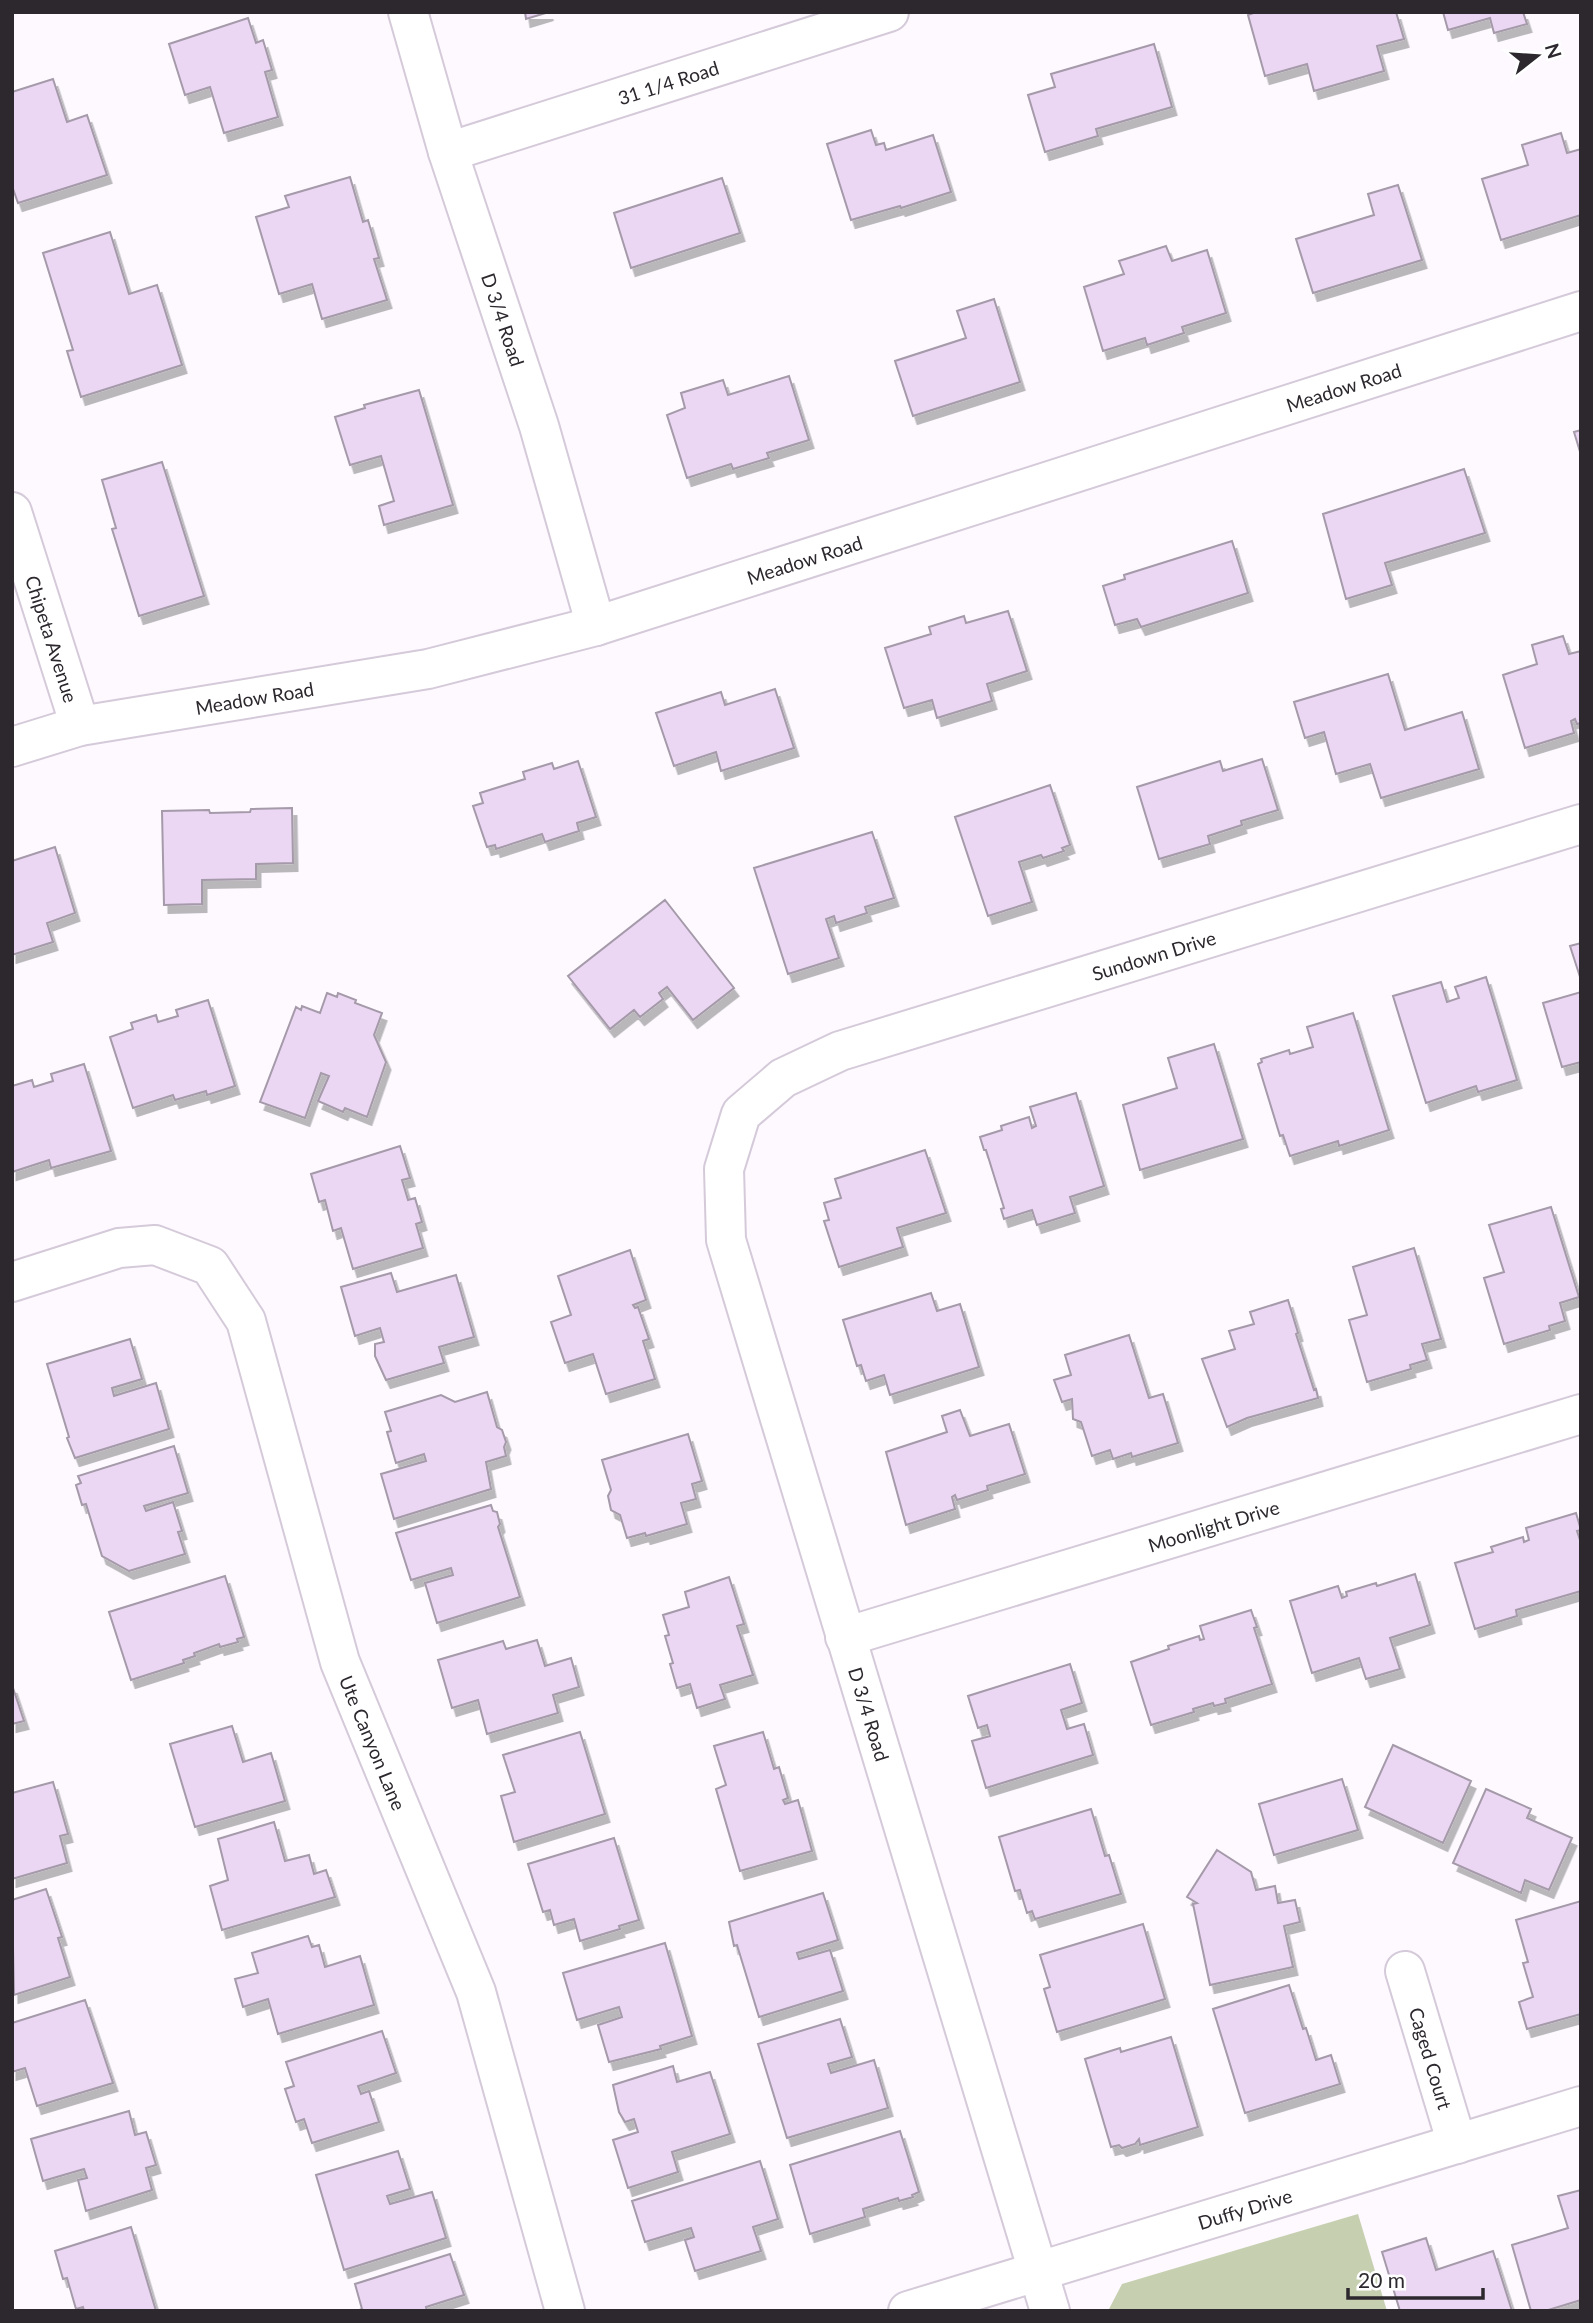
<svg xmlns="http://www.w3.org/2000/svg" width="1593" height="2323" font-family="Lato,sans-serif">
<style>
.green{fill:#c6cfb0}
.building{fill:#ebd7f3;stroke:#a59aa9;stroke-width:2;filter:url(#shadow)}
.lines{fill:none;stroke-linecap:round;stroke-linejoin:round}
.minor-casing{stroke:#d5cad9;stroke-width:42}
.minor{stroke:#fff;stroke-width:38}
.labels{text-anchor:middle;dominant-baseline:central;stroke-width:6;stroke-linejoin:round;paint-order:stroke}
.street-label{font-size:19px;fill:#2c282e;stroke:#fff}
</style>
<defs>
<filter id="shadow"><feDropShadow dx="4.5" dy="8" stdDeviation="0" flood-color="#0004"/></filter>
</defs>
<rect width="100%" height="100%" fill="#fdf9ff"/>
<!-- green -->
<path class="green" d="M1358,2214L1387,2311H1108L1122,2284Z"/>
<!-- building -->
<path class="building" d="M525,12H549L526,19Z
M1256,12H1396L1404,39L1377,46L1384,71L1314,91L1307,64L1265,76L1248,15Z
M1443,12H1523L1527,24L1494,33L1490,18L1448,30Z
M248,18L256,43L263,40L272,70L265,72L278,117L224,133L210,87L185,95L169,44Z
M1154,44L1172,107L1096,129L1098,136L1045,152L1028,95L1055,87L1051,74Z
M53,79L67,122L87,115L107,175L18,203L12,186V92Z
M871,130L876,145L884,143L886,150L933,135L951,192L901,208L900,206L851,220L827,144Z
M1561,133L1567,153L1581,149V215L1501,240L1482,179L1528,165L1522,145Z
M350,177L363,222L368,220L379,258L374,259L387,300L322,319L312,284L279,294L256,217L289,207L285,196Z
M722,178L740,233L631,268L614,213Z
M1398,185L1422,260L1313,293L1296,239L1374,215L1368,194Z
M110,232L129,294L157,285L182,365L81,397L67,351L73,350L43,253Z
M1166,246L1172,261L1207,250L1226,313L1182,327L1184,333L1147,345L1145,338L1103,351L1084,287L1124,274L1119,261Z
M994,299L1020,382L913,416L895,361L966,338L957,311Z
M789,376L809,440L767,453L769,458L733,469L731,464L687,478L667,415L685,408L681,393L723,380L728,395Z
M419,390L453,505L384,525L379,506L394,501L381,456L350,465L335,417L365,408L364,405Z
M1581,430V455L1574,432Z
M162,462L204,596L139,616L112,529L116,528L102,480Z
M1464,469L1485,533L1385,563L1392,585L1346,599L1323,514Z
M1232,541L1248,593L1141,627L1137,619L1115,625L1103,586L1125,579L1124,575Z
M1008,611L1027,671L987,684L992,701L937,718L932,700L904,708L885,648L931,634L929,627L964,616L966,623Z
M1563,636L1569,654L1581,651V723L1577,724L1575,719L1571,721L1574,733L1525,748L1503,675L1537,664L1532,645Z
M1388,674L1405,730L1462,712L1479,769L1381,798L1370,764L1336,774L1324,732L1305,738L1294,702Z
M775,689L794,748L721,771L716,752L674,766L656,713L721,692L725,705Z
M1262,759L1278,810L1241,821L1242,825L1208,836L1210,844L1159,859L1137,787L1220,761L1223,771Z
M578,761L596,817L577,823L579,831L545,842L542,834L496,849L495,845L487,847L473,806L483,803L480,793L525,779L523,772L552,763L554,769Z
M1050,785L1070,845L1062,848L1064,851L1043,858L1041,855L1019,862L1032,902L988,916L955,817Z
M292,808L293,863L256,864V879L202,880V904L164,905L162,811L209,810L210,813L250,812L251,809Z
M872,832L894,898L865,907L867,913L836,923L834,916L826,919L839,958L788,974L754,868Z
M55,847L75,913L47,923L53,942L12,955V861Z
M665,900L734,988L693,1020L667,987L659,993L663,999L640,1017L634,1010L610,1029L568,976Z
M1581,943V980L1570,946Z
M1486,977L1517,1080L1478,1092L1476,1086L1426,1103L1393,996L1441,982L1447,1002L1459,998L1455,987Z
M1581,992V1062L1562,1067L1543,1003Z
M327,993L337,997L338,993L356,1000L355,1003L382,1013L374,1035L386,1062L367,1117L345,1108L343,1112L318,1101L329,1076L321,1073L305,1118L260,1102L296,1007L301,1010L302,1006L320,1013Z
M208,1000L235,1086L207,1095L206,1091L175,1100L173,1095L133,1108L110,1037L133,1029L131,1023L156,1015L158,1022L178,1016L176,1010Z
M1353,1013L1389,1130L1339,1146L1338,1141L1290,1156L1283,1135L1280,1136L1258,1064L1262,1062L1261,1059L1289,1050L1290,1054L1313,1047L1307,1027Z
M1214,1044L1243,1139L1140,1170L1123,1105L1177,1088L1168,1058Z
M84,1064L111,1151L51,1168L49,1160L12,1172V1086L32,1080L34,1087L53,1081L51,1074Z
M1076,1093L1104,1186L1070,1197L1075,1213L1037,1225L1032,1210L1004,1219L1001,1209L1004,1208L986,1150H984L980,1137L1002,1130L1001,1126L1029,1117L1032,1128L1036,1126L1030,1107Z
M400,1146L410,1178L402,1180L408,1200L415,1198L422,1222L416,1224L423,1248L353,1269L341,1228L333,1231L325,1200L319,1202L311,1174Z
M925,1150L946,1213L897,1228L903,1247L839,1267L824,1221L829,1220L824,1203L841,1198L835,1179Z
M1551,1207L1579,1297L1560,1303L1565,1321L1549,1326L1550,1330L1504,1344L1484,1278L1504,1272L1489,1225Z
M1414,1248L1441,1339L1422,1344L1427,1360L1410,1365L1411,1369L1367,1382L1349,1320L1367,1315L1353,1267Z
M630,1250L646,1300L633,1305L635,1308L638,1307L649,1339L643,1341L655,1379L606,1394L593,1354L565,1363L551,1322L571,1315L558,1276Z
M391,1273L397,1292L456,1275L474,1337L439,1347L444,1363L386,1380L375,1356V1344L384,1342L380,1328L355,1336L341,1287Z
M931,1293L937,1311L960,1304L979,1367L890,1395L884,1375L866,1381L861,1365L857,1366L843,1320Z
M1288,1300L1298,1333L1296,1334L1314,1390L1316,1389L1318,1398L1247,1418L1227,1427L1202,1359L1235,1349L1229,1331L1254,1324L1250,1312Z
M1129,1335L1149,1398L1163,1394L1178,1443L1132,1457L1131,1453L1113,1459L1110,1450L1092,1456L1081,1422L1073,1419L1072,1399L1062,1402L1054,1380L1071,1375L1065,1355Z
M130,1339L142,1379L112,1388L114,1396L156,1383L169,1429L75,1458L67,1438L69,1437L47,1364Z
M487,1392L497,1427L502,1430L506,1442L504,1447L506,1456L486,1462L491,1489L394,1519L381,1474L426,1461L424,1454L396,1463L387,1432L391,1431L385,1412L441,1395L455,1402Z
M960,1410L970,1436L1009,1424L1025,1474L987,1486L988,1490L957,1500L955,1495L952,1497L955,1509L906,1525L886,1452L947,1432L942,1416Z
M688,1434L702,1481L692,1484L696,1499L681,1503L687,1524L646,1536L645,1533L627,1538L620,1515L611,1510L608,1496L611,1490L602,1460Z
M174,1446L188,1493L144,1506L146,1511L173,1502L182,1531L178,1532L185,1554L129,1571L102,1556L86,1504L82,1505L76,1485L81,1483L78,1476Z
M491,1505L493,1511L497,1512L500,1524L498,1527L520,1597L437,1623L425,1583L453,1575L451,1568L411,1580L396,1533Z
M1576,1513L1581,1530L1577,1531L1581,1543V1591L1516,1610L1517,1616L1475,1629L1455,1563L1493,1552L1491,1547L1523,1537L1524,1542L1529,1540L1526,1528Z
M1415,1574L1430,1625L1390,1638L1400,1669L1366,1679L1359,1658L1312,1673L1290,1601L1338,1586L1342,1598L1347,1596L1346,1592L1376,1583L1377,1586Z
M225,1576L244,1637L237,1639L238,1642L220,1647L219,1644L194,1653L195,1656L183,1660L184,1663L131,1680L109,1612Z
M729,1577L744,1624L737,1626L753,1675L720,1685L725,1699L697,1708L690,1684L677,1688L670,1664L673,1663L665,1636L669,1635L663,1615L689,1607L685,1592Z
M1251,1610L1257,1627L1254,1628L1272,1684L1225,1699L1226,1703L1214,1706L1213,1703L1193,1709L1194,1712L1151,1725L1131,1662L1169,1649L1168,1646L1199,1636L1200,1640L1204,1639L1200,1626Z
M537,1640L545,1666L571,1658L579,1687L553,1695L558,1713L487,1734L478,1700L452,1708L438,1660L503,1641L506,1649Z
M1070,1664L1082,1703L1061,1710L1067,1729L1084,1724L1093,1755L986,1788L972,1741L990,1736L987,1725L978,1728L968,1696Z
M12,1685L24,1721L12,1724Z
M232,1726L243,1762L271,1753L285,1801L195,1827L170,1744Z
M580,1732L605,1814L514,1842L501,1796L515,1792L503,1755Z
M763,1732L774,1769L779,1767L788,1798L783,1800L785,1804L798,1800L812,1851L740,1871L716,1789L726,1785L714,1746Z
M1393,1745L1471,1781L1443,1843L1365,1807Z
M1342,1779L1358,1830L1274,1855L1259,1804Z
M53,1782L68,1834L60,1836L67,1863L12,1879V1793Z
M1486,1789L1531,1809L1527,1818L1572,1838L1549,1890L1525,1880L1521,1893L1453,1863Z
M1091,1809L1105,1856L1109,1855L1121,1894L1035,1919L1032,1911L1027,1913L1020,1890L1015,1891L999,1837Z
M274,1822L285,1861L309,1855L314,1874L326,1870L335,1897L222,1930L210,1886L228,1880L218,1839Z
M614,1838L639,1920L619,1926L620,1929L580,1941L574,1919L554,1925L550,1910L543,1912L528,1864Z
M1217,1850L1251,1872L1256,1890L1275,1886L1278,1903L1295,1900L1300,1922L1284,1926L1293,1967L1210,1985L1193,1904L1197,1903L1187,1897Z
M46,1889L62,1937L58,1938L70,1977L14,1995L12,1900Z
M823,1893L838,1940L797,1953L799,1959L830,1950L843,1991L759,2017L737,1945L734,1946L729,1922Z
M1581,1901V2014L1527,2029L1519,2002L1533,1997L1523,1963L1528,1962L1516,1920Z
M1143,1924L1165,1999L1057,2032L1044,1989L1050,1987L1040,1955Z
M308,1936L312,1947L319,1945L325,1967L360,1956L374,2005L278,2034L268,1999L243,2007L235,1979L258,1973L252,1953Z
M665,1943L692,2036L660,2046L661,2049L609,2062L598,2025L622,2017L619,2007L577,2020L563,1973Z
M1289,1985L1303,2029L1306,2028L1316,2060L1331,2055L1340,2084L1245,2113L1213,2009Z
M85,2000L113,2083L37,2106L25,2068L12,2072V2023Z
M840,2019L852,2057L828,2064L831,2073L874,2060L888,2108L787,2138L758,2044Z
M382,2031L396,2073L358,2086L361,2094L369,2091L379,2122L312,2143L304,2119L296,2122L285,2089L294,2086L286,2062Z
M1171,2037L1198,2127L1140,2145L1139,2139L1135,2144L1122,2148L1119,2145L1111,2147L1085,2059L1120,2048L1121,2052Z
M673,2066L677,2082L710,2072L730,2134L672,2152L678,2172L628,2188L613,2140L638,2132L634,2119L625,2122L619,2112L613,2085Z
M129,2111L135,2135L146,2132L156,2165L146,2168L152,2190L86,2211L78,2180L87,2178L84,2169L43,2181L31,2139Z
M900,2131L919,2192L912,2195L913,2197L899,2201L898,2198L863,2209L865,2217L810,2234L790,2165Z
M398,2151L410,2189L387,2196L390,2204L432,2192L446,2238L344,2270L316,2175Z
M760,2161L778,2219L753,2227L761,2251L695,2271L685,2240L694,2237L691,2228L645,2242L632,2201Z
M1581,2190V2300L1545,2311H1531L1512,2245L1568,2228L1558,2196Z
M131,2227L156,2311H84L83,2307L76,2309L67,2278L63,2279L55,2251Z
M1426,2238L1436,2270L1493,2251L1512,2311H1400L1382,2252Z
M450,2254L464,2295L426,2307L427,2311H357L362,2309L355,2284Z"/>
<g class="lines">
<!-- minor casing -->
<g class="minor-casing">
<g id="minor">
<path id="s1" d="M408,12L448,152L539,426L596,626"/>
<path id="s2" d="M448,152L889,12"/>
<path id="s3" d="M12,512L80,726"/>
<path id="s4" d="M12,747L80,726L428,669L596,626L1581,311"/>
<path id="s5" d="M12,1282L119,1248L155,1245L210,1266L246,1321L340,1662L476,1992L565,2311"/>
<path id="s6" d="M845,1637L1581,1414"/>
<path id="s7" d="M1405,1971L1457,2144"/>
<path id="s8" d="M908,2311L1581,2106"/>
<path id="s9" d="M1050,2311L726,1240L724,1169L741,1114L783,1078L840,1051L1581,824"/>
</g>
</g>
<!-- minor -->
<use href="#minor" class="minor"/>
</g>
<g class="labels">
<!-- street labels -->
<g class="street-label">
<text stroke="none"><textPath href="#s2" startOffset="231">31 1/4 Road</textPath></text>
<text stroke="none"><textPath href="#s1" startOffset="322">D 3/4 Road</textPath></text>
<text stroke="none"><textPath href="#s4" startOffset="1382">Meadow Road</textPath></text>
<text stroke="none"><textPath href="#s4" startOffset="816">Meadow Road</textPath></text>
<text stroke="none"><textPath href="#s3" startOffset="133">Chipeta Avenue</textPath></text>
<text stroke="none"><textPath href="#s4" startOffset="248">Meadow Road</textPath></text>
<text stroke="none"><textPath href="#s9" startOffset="1694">Sundown Drive</textPath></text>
<text stroke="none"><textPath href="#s6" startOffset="385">Moonlight Drive</textPath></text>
<text transform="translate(869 1714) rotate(73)">D 3/4 Road</text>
<text stroke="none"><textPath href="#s5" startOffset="714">Ute Canyon Lane</textPath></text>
<text stroke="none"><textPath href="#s7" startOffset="91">Caged Court</textPath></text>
<text stroke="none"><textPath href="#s8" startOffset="352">Duffy Drive</textPath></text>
</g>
</g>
<!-- border -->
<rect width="1593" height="2323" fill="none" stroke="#2c282e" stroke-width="28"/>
<!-- north arrow -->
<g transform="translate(1537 56) rotate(73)" stroke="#ffffff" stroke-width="5" paint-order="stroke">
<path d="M0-5L12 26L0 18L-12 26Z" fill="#2c282e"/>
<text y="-10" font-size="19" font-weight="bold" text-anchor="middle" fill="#2c282e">N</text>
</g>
<!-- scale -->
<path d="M1348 2288v10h135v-10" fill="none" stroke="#2c282e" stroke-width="3.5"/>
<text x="1358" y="2288" font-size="21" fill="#2c282e" stroke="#ffffff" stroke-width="5" paint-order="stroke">20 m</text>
</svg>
